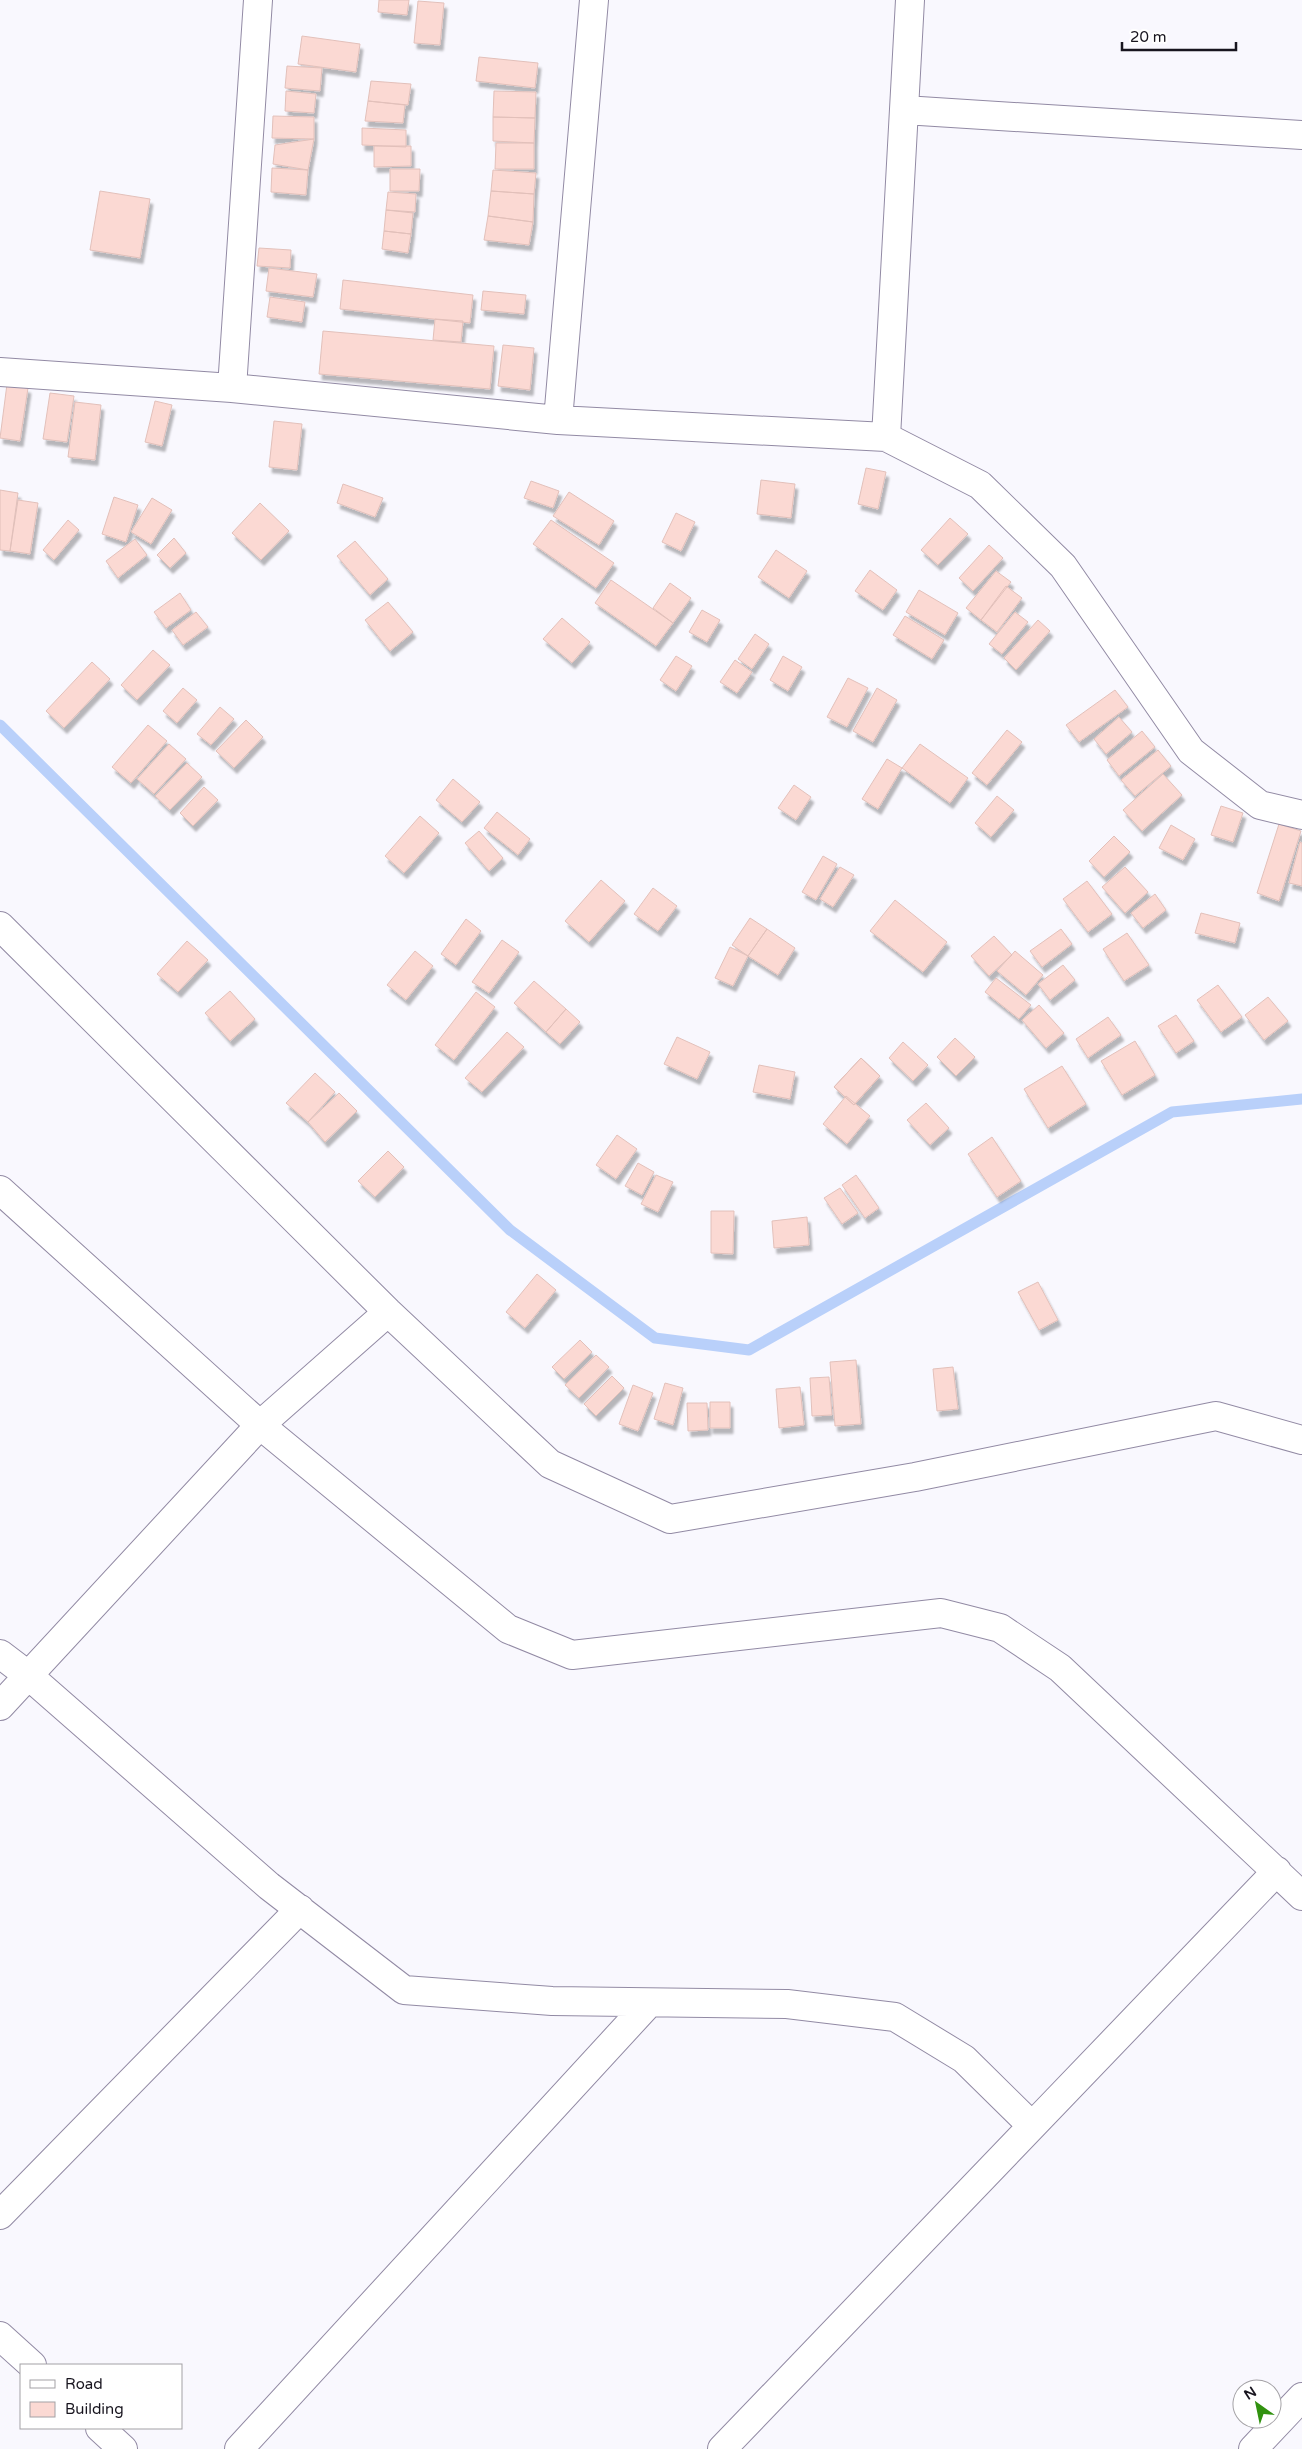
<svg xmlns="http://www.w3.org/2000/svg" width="1302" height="2449" font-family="'Varela Round',sans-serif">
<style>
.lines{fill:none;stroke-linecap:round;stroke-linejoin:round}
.stream{stroke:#b9d0fa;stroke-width:11}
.building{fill:#fbd9d3;stroke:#e2c0ba;filter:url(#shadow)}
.minor-casing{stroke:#928aa4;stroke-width:30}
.major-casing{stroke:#928aa4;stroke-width:30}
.minor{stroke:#fff;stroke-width:28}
.major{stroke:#fff;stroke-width:28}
</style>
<defs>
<filter id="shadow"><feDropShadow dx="3" dy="5.5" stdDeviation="1" flood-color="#0004"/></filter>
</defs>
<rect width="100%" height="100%" fill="#f9f8fe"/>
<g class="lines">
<!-- stream -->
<path class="stream" d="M0,725L510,1230L655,1338L749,1350L1172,1112L1302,1099"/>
</g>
<!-- building -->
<path class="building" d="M379,0H409L407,15L378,12Z
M418,1L444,3L440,45L414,43Z
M302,36L360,44L356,72L298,64Z
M479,57L538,63L535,88L476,81Z
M287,66L322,68L320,91L285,88Z
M371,81L411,84L408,105L368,101Z
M286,91L316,94L314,113L285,111Z
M494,91L536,92L535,118L493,117Z
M368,101L405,105L403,123L365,121Z
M273,116L314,117V139L272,138Z
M493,117L535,118L534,143L493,141Z
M362,128L406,130V147L362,145Z
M314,139L308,170L273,164L275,145Z
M496,143H534V169H495Z
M374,146H411V166L374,167Z
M272,168L308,170L306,195L271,192Z
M390,169H420L419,191H390Z
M493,170L536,173L534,194L491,191Z
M100,191L150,199L140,258L90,250Z
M491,191L534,194L533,222L488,216Z
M388,192L416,194L415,212L386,210Z
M386,210L413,213L411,234L384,231Z
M488,216L533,222L529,245L484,240Z
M384,231L411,234L408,253L382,249Z
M259,248L291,250L290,268L257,266Z
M269,268L317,274L313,297L266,291Z
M343,280L473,295L470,323L340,309Z
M483,291L526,295L524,314L481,310Z
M270,297L305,302L302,322L267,317Z
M435,319L463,321L461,342L433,340Z
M323,331L494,346L490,389L319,374Z
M503,345L534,348L530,390L498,386Z
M7,384L28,388L20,441L0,438Z
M50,393L74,396L67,442L43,439Z
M155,401L172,405L162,446L145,442Z
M75,402L101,405L95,460L68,457Z
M274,421L302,424L297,470L269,467Z
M866,468L886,472L878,509L858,504Z
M761,480L795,484L791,518L757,514Z
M531,481L559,491L553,508L524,498Z
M343,484L383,498L375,517L337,503Z
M0,490L18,493L10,551L0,550Z
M569,492L614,521L599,545L553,516Z
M114,497L138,505L126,542L102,534Z
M152,498L172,510L151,544L131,532Z
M18,500L38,503L30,554L10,551Z
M260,503L289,531L261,560L232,533Z
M676,513L695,522L681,551L662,542Z
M950,518L968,534L938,565L921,550Z
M68,520L79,530L54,560L43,550Z
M551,520L614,563L596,588L533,544Z
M174,538L186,553L170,568L157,555Z
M135,539L147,555L118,578L106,561Z
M355,541L388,579L370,595L337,556Z
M989,545L1003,558L973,591L959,578Z
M776,550L807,571L789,598L758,577Z
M870,570L897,590L883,610L855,591Z
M996,571L1011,582L981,620L966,608Z
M611,580L673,623L656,646L595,603Z
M670,583L691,598L673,623L653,608Z
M1006,586L1022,598L997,632L981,620Z
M919,590L958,613L945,635L906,612Z
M180,593L191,610L166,628L154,612Z
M388,602L413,632L390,651L365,620Z
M702,610L720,620L707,642L689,632Z
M196,612L208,627L183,645L172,630Z
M1015,612L1028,622L1002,654L989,644Z
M905,616L944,640L932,659L893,635Z
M562,618L590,642L572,663L543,639Z
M1038,620L1050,631L1016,670L1004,658Z
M755,634L769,644L752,669L738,659Z
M153,650L170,665L137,700L121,685Z
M676,656L692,666L676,691L660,680Z
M783,656L802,667L788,691L770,680Z
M735,660L752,672L737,693L720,682Z
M92,662L110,679L64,728L46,711Z
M848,678L868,688L847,727L827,717Z
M183,688L197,700L177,723L163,711Z
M877,688L897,700L873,742L853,731Z
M1115,690L1128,707L1079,742L1066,725Z
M220,707L234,719L211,745L197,734Z
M1119,717L1132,732L1106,754L1094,739Z
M246,720L263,737L234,768L216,751Z
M148,725L167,741L131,783L112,767Z
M1007,730L1022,742L987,785L972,773Z
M1142,731L1155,747L1119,776L1107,760Z
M169,744L186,759L154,794L137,779Z
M920,744L968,778L950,803L902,768Z
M1158,750L1171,766L1135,796L1121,780Z
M887,759L902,768L878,809L862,799Z
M187,763L202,777L170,810L155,796Z
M1163,774L1182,795L1142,831L1123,810Z
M453,779L480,802L462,822L436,800Z
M794,785L811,797L796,820L778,808Z
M204,787L218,800L193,826L180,813Z
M997,796L1014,810L991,837L975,823Z
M1221,806L1243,813L1233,842L1211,835Z
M497,812L530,839L518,855L484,828Z
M420,816L439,833L404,873L385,856Z
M1279,824L1301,831L1279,901L1257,893Z
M1171,825L1195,839L1183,860L1159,848Z
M479,831L503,858L489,871L465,843Z
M1114,836L1130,852L1104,877L1089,861Z
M1300,842L1302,843V886L1289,883Z
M823,856L837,864L816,900L802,892Z
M840,867L854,875L833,907L820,899Z
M1125,867L1148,892L1125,913L1102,887Z
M601,880L625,901L589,942L565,921Z
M1087,881L1112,914L1088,932L1063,899Z
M653,888L677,906L658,931L634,914Z
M1155,894L1166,910L1143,928L1131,913Z
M895,900L947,942L923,972L870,931Z
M1201,913L1240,923L1235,943L1195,933Z
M750,918L767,929L748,956L732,945Z
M466,919L481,931L456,965L441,954Z
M767,929L795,948L778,975L748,956Z
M1061,929L1072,944L1042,967L1030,951Z
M1127,933L1149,965L1124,981L1103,949Z
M994,936L1012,955L989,976L971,956Z
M502,940L519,952L489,993L472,982Z
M187,941L208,960L178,992L157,974Z
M730,947L748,956L733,986L715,978Z
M415,951L433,966L406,1000L387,985Z
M1015,951L1043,975L1026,995L997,971Z
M1063,965L1075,980L1050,1000L1038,984Z
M996,978L1031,1005L1019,1019L985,992Z
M534,981L566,1009L546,1032L514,1003Z
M1218,985L1242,1017L1221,1032L1197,1000Z
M230,991L255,1019L230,1041L205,1013Z
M476,992L495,1007L454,1060L435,1045Z
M1268,997L1288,1021L1264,1040L1245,1015Z
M1039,1005L1064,1033L1046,1048L1022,1020Z
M566,1009L580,1022L560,1044L546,1032Z
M1176,1015L1194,1041L1176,1053L1158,1026Z
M1108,1017L1121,1035L1088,1058L1076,1039Z
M507,1032L524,1047L482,1092L465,1078Z
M677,1037L710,1052L697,1079L664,1064Z
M955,1038L975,1057L956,1076L937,1057Z
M1135,1041L1155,1075L1122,1095L1101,1061Z
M903,1042L928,1065L913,1081L889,1058Z
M861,1058L880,1076L854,1105L834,1087Z
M861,1058L880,1076L854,1105L834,1087Z
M759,1065L795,1072L790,1099L753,1092Z
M1062,1066L1086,1104L1048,1128L1024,1089Z
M315,1073L335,1092L308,1122L286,1103Z
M339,1093L357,1111L325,1142L308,1122Z
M846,1096L870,1116L847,1144L823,1124Z
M926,1103L949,1128L930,1145L907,1120Z
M617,1135L637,1149L616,1179L596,1165Z
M992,1137L1021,1181L997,1197L968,1154Z
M388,1151L404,1167L375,1197L358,1181Z
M638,1163L654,1172L642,1195L625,1186Z
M656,1175L673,1182L658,1212L641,1204Z
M856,1175L879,1208L865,1218L842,1185Z
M840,1188L858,1213L842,1224L824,1198Z
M711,1211H734L733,1254L711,1253Z
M807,1217L809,1245L774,1248L772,1221Z
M537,1274L556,1290L525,1328L506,1312Z
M1038,1282L1058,1320L1039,1330L1018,1292Z
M580,1340L592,1352L564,1379L552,1367Z
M596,1355L609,1367L579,1398L565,1385Z
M856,1360L861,1424L835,1426L830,1362Z
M953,1367L958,1409L937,1411L933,1369Z
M612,1376L624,1388L596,1416L584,1404Z
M829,1377L832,1415L812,1416L810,1378Z
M665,1383L683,1388L673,1425L654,1419Z
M633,1385L653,1393L638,1431L619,1424Z
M800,1387L804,1425L779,1428L776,1389Z
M710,1402H730V1428H710Z
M687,1403H707L708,1430L688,1431Z"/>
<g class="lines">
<!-- minor casing -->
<g class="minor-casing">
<path id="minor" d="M904,110L1302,135
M0,372L232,388L558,420L886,437L980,485L1063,566L1191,751L1260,805L1302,815
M232,388L258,0
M558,420L594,0
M886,437L910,0
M0,926L388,1312L550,1464L670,1519L915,1477L1216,1416L1302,1440
M0,1190L260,1425L508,1629L572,1655L941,1613L1000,1628L1060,1668L1302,1896
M0,1654L29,1676L269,1886L404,1990L552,2001L787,2004L895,2017L964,2059L1032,2126
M0,1706L260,1425L388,1312
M0,2215L300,1909
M0,2336L32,2365
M100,2428L123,2449
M239,2449L649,2003
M722,2449L1277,1871"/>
</g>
<!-- major casing -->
<g class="major-casing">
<path id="major" d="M1253,2449L1302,2397"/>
</g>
<!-- minor -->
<use href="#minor" class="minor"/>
<!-- major -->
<use href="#major" class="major"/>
</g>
<!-- legend -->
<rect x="20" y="2364" width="162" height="65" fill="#ffffff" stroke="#a3a1a5"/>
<rect x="30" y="2380" width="25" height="8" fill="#ffffff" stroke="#a3a1a5"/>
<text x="65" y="2389" font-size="15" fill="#18151f">Road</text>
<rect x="30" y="2402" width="25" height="15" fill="#fbd9d3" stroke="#a3a1a5"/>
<text x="65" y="2414" font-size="15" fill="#18151f">Building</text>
<!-- north arrow -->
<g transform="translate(1257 2404) rotate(327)"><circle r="24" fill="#ffffff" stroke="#a3a1a5"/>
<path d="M0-4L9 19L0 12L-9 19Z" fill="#31920f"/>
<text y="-8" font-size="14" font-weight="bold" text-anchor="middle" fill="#18151f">N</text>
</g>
<!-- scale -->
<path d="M1122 42v8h114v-8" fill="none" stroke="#18151f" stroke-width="2.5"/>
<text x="1130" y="42" font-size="15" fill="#18151f" stroke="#ffffff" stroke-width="4" paint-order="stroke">20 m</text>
</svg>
